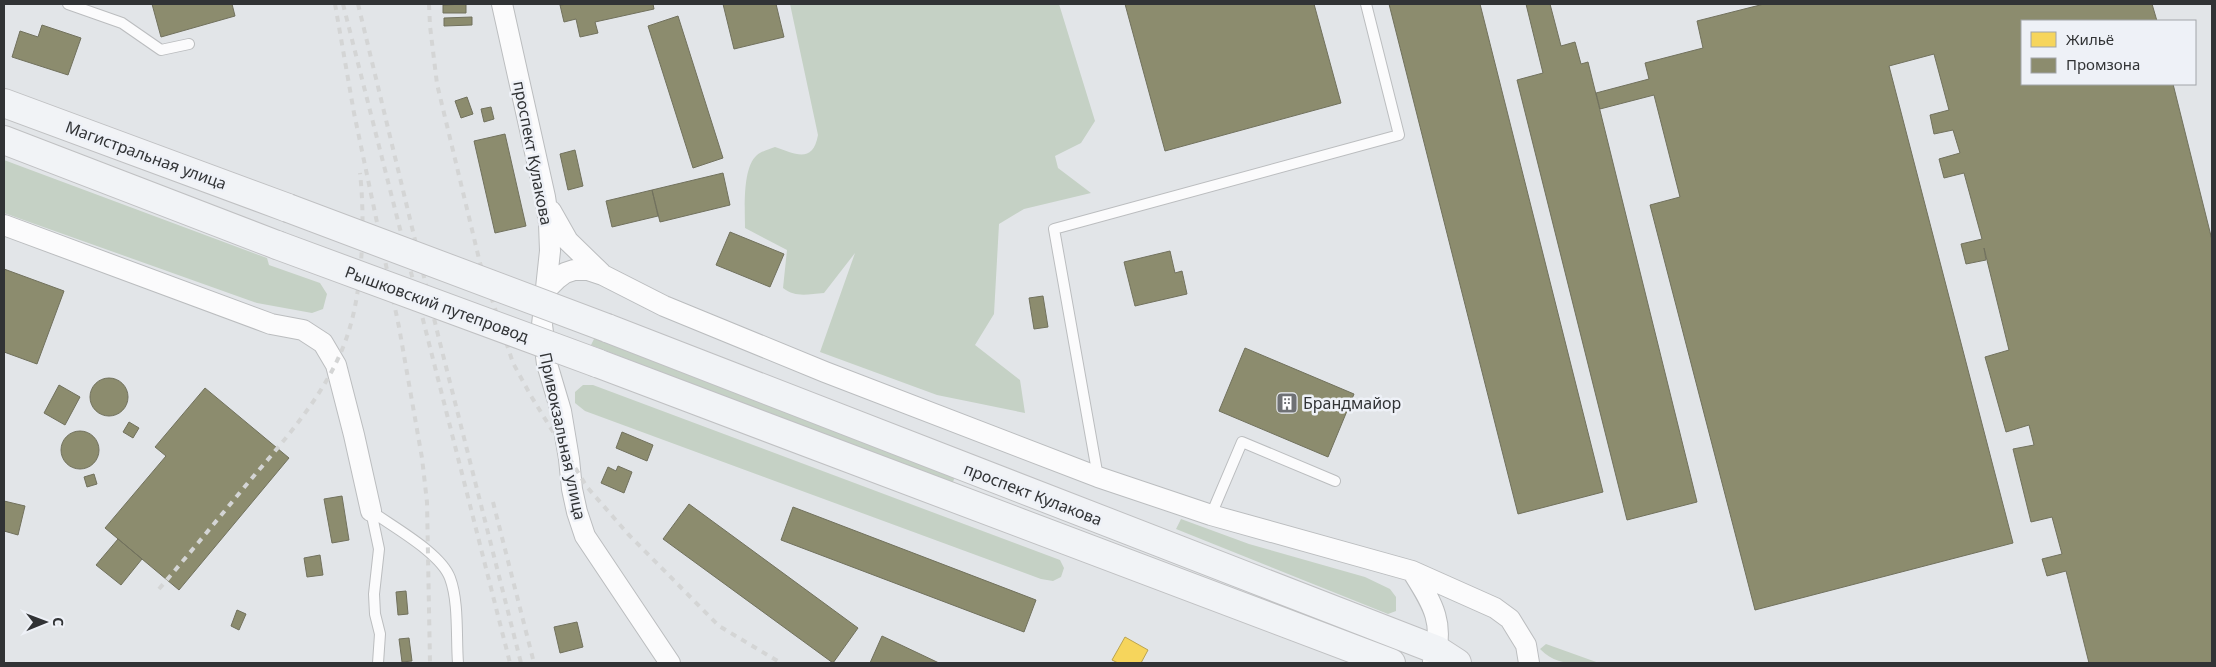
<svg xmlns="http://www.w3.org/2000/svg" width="2216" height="667" font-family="'Noto Sans',sans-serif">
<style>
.green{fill:#c5d1c5}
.homes{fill:#f6d55c;stroke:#bba450}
.industry{fill:#8c8c6e;stroke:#71715d}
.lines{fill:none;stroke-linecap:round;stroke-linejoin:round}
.service-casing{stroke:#bbbdbf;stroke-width:12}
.minor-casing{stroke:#bbbdbf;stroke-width:22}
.primary-casing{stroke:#c0c1c3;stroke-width:30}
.service{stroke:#fbfbfc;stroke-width:10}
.minor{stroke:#fbfbfc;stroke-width:20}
.primary{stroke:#f1f3f6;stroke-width:28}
.rail{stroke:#d4d5d5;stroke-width:4;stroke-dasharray:6 6;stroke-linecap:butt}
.primary-bridge-casing{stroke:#c0c1c3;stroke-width:30;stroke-linecap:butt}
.primary-bridge{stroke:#f1f3f6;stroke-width:28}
.labels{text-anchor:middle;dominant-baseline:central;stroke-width:5;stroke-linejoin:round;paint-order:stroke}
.street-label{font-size:16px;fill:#313335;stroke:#eef1f7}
.poi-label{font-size:16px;fill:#313335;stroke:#eef1f7;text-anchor:start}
</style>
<rect width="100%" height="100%" fill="#e2e5e8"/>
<!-- green -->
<path class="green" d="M790,4H1059L1095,121L1081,143L1055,156L1058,168L1091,193L1024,209L999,224L994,314L975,345L1020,380L1025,413L937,395L820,352L855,253L824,293C808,294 796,298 783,288L787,250L745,228C745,209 742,168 757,155C762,151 770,149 775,147C795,154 813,164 818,135Z
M4,160L267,258L269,265L320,283L327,294L323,309L312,313L257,303L4,213Z
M595,337L955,476L952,485L591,345Z
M583,385H593L1060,560L1064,568L1061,577L1053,581L1041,579L585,411L575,403V392Z
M1181,519L1249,544L1365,577L1390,589L1396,597V611L1388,614L1176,529Z
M1546,644L1599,663C1574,663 1558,667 1540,649Z"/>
<!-- homes -->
<path class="homes" d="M1125,637L1148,650L1141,663H1118L1112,660Z"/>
<!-- industry -->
<path class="industry" d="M152,4H232L235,16L161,37Z
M466,4V13H443V5Z
M568,4H653L654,9L595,22L598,33L580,37L576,19L564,22L560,5Z
M723,4H776L784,37L734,49Z
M1125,4H1314L1341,103L1165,151Z
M1389,4H1480L1603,492L1518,514Z
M1526,4H1550L1561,46L1575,42L1581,64L1588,62L1697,502L1627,520L1517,80L1543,73Z
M1764,4H2152L2157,21H2022V84H2173L2212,240V663H2089L2066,571L2047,576L2042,559L2062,554L2052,517L2031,522L2013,449L2034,445L2029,425L2006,432L1985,357L2009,350L1984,248L1986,260L1966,264L1961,244L1982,239L1964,173L1944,178L1939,159L1960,153L1953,130L1934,134L1930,115L1949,110L1934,54L1889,66L2013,543L1755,610L1650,205L1680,197L1654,95L1600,109L1596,93L1649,79L1645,63L1703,48L1697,21Z
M678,16L723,158L693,168L648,26Z
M472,17V25L444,26V18Z
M42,25L81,38L68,75L12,57L20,31L38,37Z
M467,97L473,114L461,118L455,101Z
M491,107L494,119L484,122L481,109Z
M505,134L526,226L495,233L474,141Z
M575,150L583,186L568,190L560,154Z
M723,173L730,205L660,222L652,190Z
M652,190L658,216L612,227L606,201Z
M730,232L784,254L770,287L716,265Z
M1170,251L1175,273L1182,271L1187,294L1135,306L1124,262Z
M4,269L64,291L37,364L4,352Z
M1043,296L1048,327L1034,329L1029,298Z
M1245,348L1354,394L1328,457L1219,411Z
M90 397a19 19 0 1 1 38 0a19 19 0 1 1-38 0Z
M59,385L80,397L65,425L44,413Z
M205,388L289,458L179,590L105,528L166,456L155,447Z
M129,422L139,428L133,438L123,432Z
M61 450a19 19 0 1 1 38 0a19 19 0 1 1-38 0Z
M622,432L653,445L647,461L616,448Z
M618,466L632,472L624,493L601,483L608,467L616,471Z
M94,474L97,484L87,487L84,477Z
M342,496L349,540L332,543L324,499Z
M4,501L25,506L18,535L4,531Z
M689,504L858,628L833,663L663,539Z
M793,507L1036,600L1024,632L781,540Z
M118,539L142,559L121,585L96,565Z
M320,555L323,575L307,577L304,558Z
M406,591L408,614L398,615L396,592Z
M237,610L246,614L239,630L231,626Z
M577,622L583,647L560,653L554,627Z
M882,636L939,663H870Z
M409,638L412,661L402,662L399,639Z"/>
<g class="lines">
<!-- service casing -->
<g class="service-casing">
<path id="service" d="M68,4L122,23L161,50L189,44
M1098,477L1054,229L1399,135L1366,4
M371,511C393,527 441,553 450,578C459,602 456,638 458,663
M371,511L379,549L374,594L375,614L380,634L378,663
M1211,515L1242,442L1335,481"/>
</g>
<!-- minor casing -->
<g class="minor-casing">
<path id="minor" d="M502,4L545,197L549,223L550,251L542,325L547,364L561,411L569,459L572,489L577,512L585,536L670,663
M551,211L568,241L601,273
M4,225L271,324L303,330L323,343L336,365L354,435L371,511
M543,304L548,288L557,279L565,273L574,270H588L603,275L664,306L825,372L1098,477L1211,515L1412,571L1495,608L1510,619L1526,645L1529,663
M1412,571C1432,603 1446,623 1433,662"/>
</g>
<!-- primary casing -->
<g class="primary-casing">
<path id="primary" d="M4,103L288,208
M4,140L277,245
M607,328L1437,650L1457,663
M597,363L1391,663"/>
</g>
<!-- service -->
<use href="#service" class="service"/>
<!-- minor -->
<use href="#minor" class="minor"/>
<!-- primary -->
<use href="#primary" class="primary"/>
<!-- rail -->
<path class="rail" d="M335,4L354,113L399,327L422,458L427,502L430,663
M343,4L510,663
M358,4L439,339L521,663
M429,4L430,26L437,84L480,263L513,363L531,396L587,487L628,534L719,626L781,663
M493,502L534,663
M159,589C189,554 218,519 247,484C286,438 333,387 350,327C363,283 365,218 360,173"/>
<!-- primary-bridge casing -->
<g class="primary-bridge-casing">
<path id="primary-bridge" d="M288,208L607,328
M277,245L597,363"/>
</g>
<!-- primary-bridge -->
<use href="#primary-bridge" class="primary-bridge"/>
</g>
<!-- icons -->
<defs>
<g id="building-square" transform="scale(1.125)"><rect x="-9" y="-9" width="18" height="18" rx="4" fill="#6f7174" stroke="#eef1f7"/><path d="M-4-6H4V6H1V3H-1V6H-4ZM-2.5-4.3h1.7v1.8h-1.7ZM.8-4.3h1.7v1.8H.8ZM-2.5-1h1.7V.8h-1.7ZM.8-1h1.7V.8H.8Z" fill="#fff"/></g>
</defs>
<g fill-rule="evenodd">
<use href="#building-square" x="1287" y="403"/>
</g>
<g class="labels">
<!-- street labels -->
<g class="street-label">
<text transform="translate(533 153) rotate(79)">проспект Кулакова</text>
<text transform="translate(146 155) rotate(20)">Магистральная улица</text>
<text transform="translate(437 304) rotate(20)">Рышковский путепровод</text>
<text transform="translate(563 436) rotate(78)">Привокзальная улица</text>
<text transform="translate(1033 494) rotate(21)">проспект Кулакова</text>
</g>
<!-- poi labels -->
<g class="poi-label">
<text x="1303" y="403">Брандмайор</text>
</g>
</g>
<!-- border -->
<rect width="2216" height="667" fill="none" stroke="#313335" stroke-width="10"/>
<!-- legend -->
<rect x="2021" y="20" width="175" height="65" fill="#eef1f7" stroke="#a2a5a9"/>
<rect x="2031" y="32" width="25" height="15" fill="#f6d55c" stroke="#a2a5a9"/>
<text x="2066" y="45" font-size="15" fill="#313335">Жильё</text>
<rect x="2031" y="58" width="25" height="15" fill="#8c8c6e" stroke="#a2a5a9"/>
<text x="2066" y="70" font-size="15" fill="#313335">Промзона</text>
<!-- north arrow -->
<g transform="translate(45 622) rotate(89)" stroke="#eef1f7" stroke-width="4" paint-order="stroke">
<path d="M0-4L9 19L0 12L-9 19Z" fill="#313335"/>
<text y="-8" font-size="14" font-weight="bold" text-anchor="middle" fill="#313335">С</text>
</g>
</svg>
